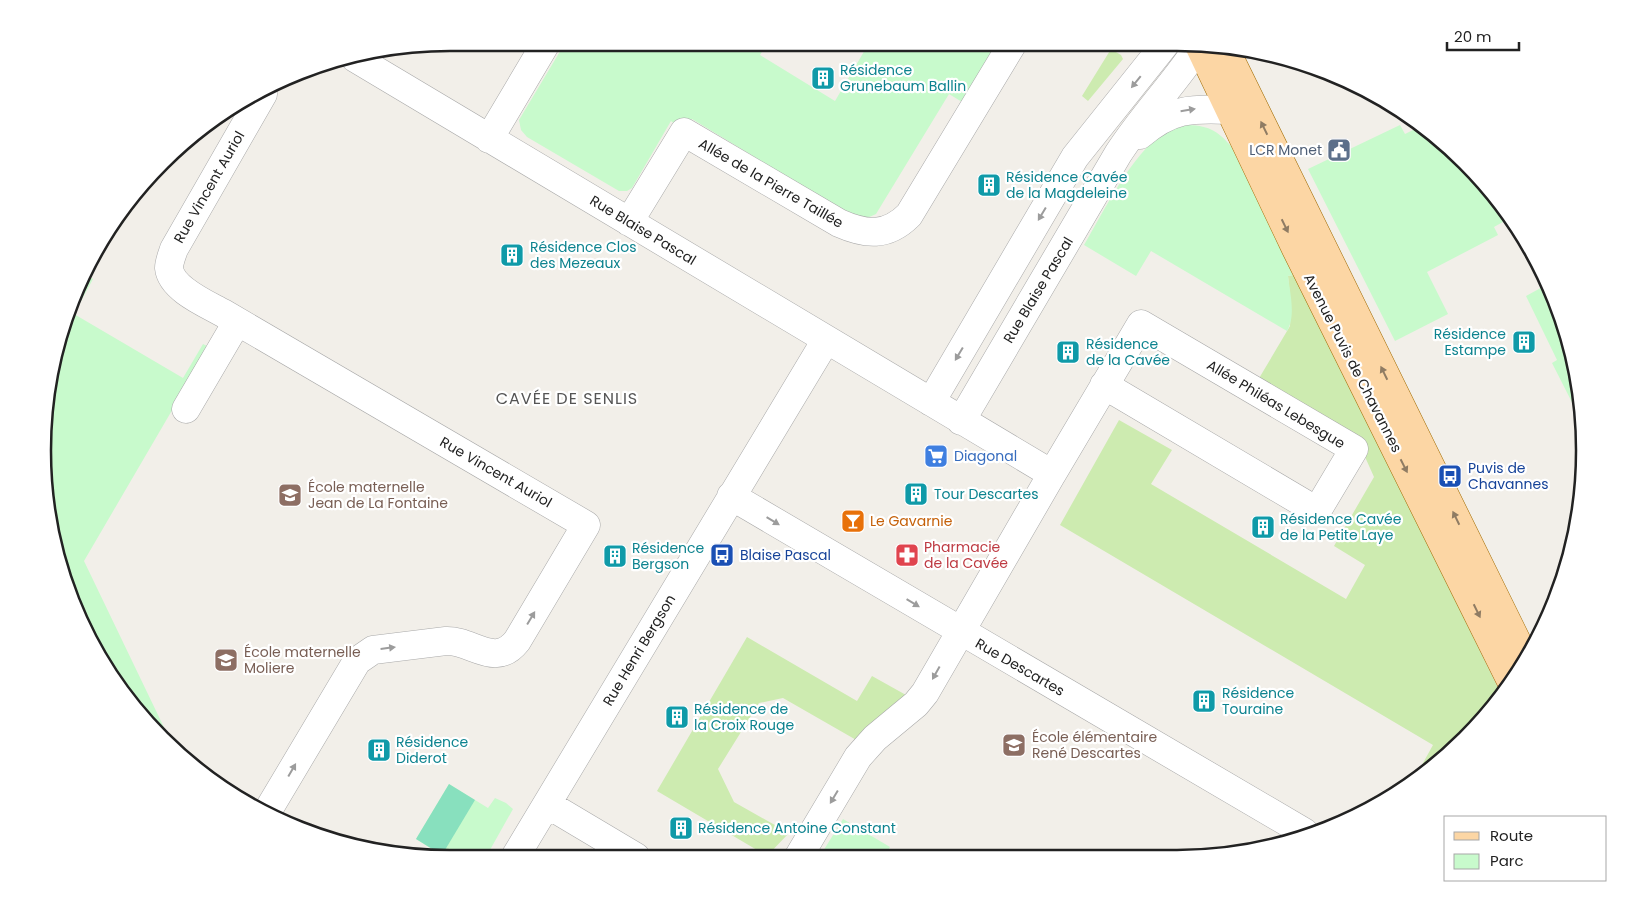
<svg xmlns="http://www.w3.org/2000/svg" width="1627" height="901" font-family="Poppins,sans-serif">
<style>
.grass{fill:#cdebb0}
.park{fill:#c8facc}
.pitch{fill:#88e0be}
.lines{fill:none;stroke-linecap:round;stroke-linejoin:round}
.minor-casing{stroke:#a9a9a9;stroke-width:29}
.major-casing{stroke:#a06b00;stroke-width:29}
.minor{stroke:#fff;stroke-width:28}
.major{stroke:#fcd6a4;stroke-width:28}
.oneway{fill:#9c9c9c}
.oneway2{fill:#8f7c63}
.labels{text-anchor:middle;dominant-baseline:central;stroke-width:4.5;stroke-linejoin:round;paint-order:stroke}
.culture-label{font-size:14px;fill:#0d838f;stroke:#fff;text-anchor:start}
.service-label{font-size:14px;fill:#4e5e75;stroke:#fff;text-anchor:end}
.street-label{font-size:14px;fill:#222;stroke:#fff}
.shop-label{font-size:14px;fill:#366cbe;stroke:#fff;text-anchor:start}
.transit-label{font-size:14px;fill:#164399;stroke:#fff;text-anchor:start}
.education-label{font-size:14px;fill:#785e54;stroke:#fff;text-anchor:start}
.food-label{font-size:14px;fill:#c56008;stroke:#fff;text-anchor:start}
.health-label{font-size:14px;fill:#be3a42;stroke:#fff;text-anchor:start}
.quarter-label{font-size:16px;letter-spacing:1px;fill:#555;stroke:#fff}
.rim{fill:none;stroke:#222;stroke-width:2.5}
</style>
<rect width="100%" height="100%" fill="#f2efe9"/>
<!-- grass -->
<path class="grass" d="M1111,49L1121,55L1123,59L1088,101L1082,96Z
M1293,275L1297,278L1501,694L1483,720L1413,781L1433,745L1060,525L1119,420L1172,450L1151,484L1346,599L1365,565L1334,546L1374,477L1357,439L1258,380L1290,326L1291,306L1288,276Z
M747,637L857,701L872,676L906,695L858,741L783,698L759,703L718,769L734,802L789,833L766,857H754L757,850L657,791Z"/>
<!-- park -->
<path class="park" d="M565,43H767L760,55L835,101L869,43H1003L967,105L949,94L876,214L865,219L855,218L692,119L684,132L671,121L632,188L627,191H619L527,137L521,130L519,120Z
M1185,125C1207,125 1217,130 1231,146L1293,275L1288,276C1290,293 1296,316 1287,331L1151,251L1136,276L1084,245C1103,213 1132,153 1164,133C1171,129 1178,127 1185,125Z
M1400,125L1405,134L1421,126L1445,144L1500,202L1510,218L1494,227L1498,235L1427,272L1448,314L1395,341L1308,169Z
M88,276L93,279L74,314L183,378L203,344L209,347L84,561L171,742L144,720L74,607L43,477L56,345Z
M1548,284L1571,345L1584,426L1552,363L1557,360L1526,296Z
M449,784L488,808L495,798L506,803L513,809L486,857L446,858L416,839Z
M843,819L890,847L885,856H820Z"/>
<!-- pitch -->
<path class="pitch" d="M449,784L475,800L442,855L416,839Z"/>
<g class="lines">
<!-- minor casing -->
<g class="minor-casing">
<path id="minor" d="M355,58L1052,474L925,693L916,704L875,738L858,757L799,856
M263,94L174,249C172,255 169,262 169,268C171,289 207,304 223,313L586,525L517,641C495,669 472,640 446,641L373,650L357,661L267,812
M1140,135C1171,109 1190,108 1230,110
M489,139L546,43
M629,222L684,132L839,223C866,235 887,237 909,215L1013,43
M931,402L1075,157L1166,43
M186,409L237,322
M961,421L1118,154C1143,115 1176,82 1201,43
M1052,474C1082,424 1111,374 1141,324L1354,449L1317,511L1104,385
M731,496L1304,832L1300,839
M547,804L636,857
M515,857L826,340"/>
</g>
<!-- major casing -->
<g class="major-casing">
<path id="major" d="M1198,43L1296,249L1511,681
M1224,47L1526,660"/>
</g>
<!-- minor -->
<use href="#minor" class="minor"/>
<!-- major -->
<use href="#major" class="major"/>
</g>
<!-- one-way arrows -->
<defs><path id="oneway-solid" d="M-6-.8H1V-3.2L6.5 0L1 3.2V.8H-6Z" transform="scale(1.25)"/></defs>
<g class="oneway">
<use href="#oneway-solid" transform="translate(1136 82) rotate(129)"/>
<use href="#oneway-solid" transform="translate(1188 110) rotate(-9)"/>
<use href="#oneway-solid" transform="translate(1042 214) rotate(121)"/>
<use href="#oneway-solid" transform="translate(959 354) rotate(121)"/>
<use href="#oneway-solid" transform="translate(773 521) rotate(31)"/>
<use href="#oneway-solid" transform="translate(913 603) rotate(31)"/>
<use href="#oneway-solid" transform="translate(531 618) rotate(-59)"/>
<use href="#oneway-solid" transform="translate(388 648) rotate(-7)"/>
<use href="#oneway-solid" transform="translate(936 673) rotate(119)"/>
<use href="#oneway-solid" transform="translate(292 770) rotate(-60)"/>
<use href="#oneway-solid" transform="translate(834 797) rotate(121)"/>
</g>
<g class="oneway2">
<use href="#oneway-solid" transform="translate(1264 128) rotate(-116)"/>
<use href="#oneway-solid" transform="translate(1285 226) rotate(64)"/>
<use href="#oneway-solid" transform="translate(1384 373) rotate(-116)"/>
<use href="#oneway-solid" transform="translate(1404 466) rotate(63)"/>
<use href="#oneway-solid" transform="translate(1456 518) rotate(-116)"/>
<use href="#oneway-solid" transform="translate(1477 611) rotate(64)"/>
</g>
<!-- icons -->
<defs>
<g id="building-square" transform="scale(1.25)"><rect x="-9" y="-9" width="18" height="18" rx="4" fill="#0f9aa8" stroke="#fff"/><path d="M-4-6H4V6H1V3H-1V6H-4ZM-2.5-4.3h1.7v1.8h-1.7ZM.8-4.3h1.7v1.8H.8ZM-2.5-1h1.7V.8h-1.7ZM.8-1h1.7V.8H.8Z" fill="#fff"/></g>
<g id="civic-square" transform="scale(1.25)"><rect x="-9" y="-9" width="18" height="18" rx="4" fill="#5c6f8a" stroke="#fff"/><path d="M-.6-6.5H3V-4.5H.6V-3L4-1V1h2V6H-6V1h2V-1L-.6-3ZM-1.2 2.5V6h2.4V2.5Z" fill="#fff"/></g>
<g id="supermarket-square" transform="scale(1.25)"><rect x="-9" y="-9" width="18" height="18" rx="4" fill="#3f7fe0" stroke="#fff"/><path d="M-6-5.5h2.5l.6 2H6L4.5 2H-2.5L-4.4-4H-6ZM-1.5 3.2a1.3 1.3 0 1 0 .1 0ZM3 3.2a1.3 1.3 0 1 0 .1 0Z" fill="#fff"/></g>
<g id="bus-square" transform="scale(1.25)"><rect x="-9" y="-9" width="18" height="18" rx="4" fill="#1a4fb4" stroke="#fff"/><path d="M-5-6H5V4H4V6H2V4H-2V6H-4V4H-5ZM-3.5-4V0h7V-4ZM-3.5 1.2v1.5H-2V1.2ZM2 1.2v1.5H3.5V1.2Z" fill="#fff"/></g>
<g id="school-square" transform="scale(1.25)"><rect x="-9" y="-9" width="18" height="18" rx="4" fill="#8d6e63" stroke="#fff"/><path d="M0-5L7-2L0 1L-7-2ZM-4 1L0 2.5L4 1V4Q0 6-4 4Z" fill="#fff"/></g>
<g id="bar-square" transform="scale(1.25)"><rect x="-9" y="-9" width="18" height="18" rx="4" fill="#e8710a" stroke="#fff"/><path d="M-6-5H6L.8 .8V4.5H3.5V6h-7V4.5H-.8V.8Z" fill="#fff"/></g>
<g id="pharmacy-square" transform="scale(1.25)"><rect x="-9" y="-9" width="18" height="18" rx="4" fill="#e0444e" stroke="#fff"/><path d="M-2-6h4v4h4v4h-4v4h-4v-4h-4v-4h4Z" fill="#fff"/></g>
</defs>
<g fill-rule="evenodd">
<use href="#building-square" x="823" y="78"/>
<use href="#civic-square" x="1339" y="150"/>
<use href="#building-square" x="989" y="185"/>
<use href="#building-square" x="512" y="255"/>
<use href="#building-square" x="1524" y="342"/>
<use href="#building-square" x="1068" y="352"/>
<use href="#supermarket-square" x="936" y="456"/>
<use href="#bus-square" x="1450" y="476"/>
<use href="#building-square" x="916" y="494"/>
<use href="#school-square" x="290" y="495"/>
<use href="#bar-square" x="853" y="521"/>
<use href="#building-square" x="1263" y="527"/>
<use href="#bus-square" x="722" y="555"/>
<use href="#pharmacy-square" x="907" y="555"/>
<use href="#building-square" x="615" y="556"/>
<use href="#school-square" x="226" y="660"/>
<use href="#building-square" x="1204" y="701"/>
<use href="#building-square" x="677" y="717"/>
<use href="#school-square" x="1014" y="745"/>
<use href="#building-square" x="379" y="750"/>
<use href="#building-square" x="681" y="828"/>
</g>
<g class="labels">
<!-- culture labels -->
<g class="culture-label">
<text x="840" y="70">Résidence<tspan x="840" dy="16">Grunebaum Ballin</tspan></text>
<text x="1006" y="177">Résidence Cavée<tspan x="1006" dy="16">de la Magdeleine</tspan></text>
<text x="530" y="247">Résidence Clos<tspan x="530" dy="16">des Mezeaux</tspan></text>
<text x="1506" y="334" text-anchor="end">Résidence<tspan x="1506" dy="16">Estampe</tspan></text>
<text x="1086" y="344">Résidence<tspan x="1086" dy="16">de la Cavée</tspan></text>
<text x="934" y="494">Tour Descartes</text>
<text x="1280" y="519">Résidence Cavée<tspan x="1280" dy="16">de la Petite Laye</tspan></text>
<text x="632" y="548">Résidence<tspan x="632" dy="16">Bergson</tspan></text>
<text x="1222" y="693">Résidence<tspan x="1222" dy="16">Touraine</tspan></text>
<text x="694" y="709">Résidence de<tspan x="694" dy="16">la Croix Rouge</tspan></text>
<text x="396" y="742">Résidence<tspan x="396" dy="16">Diderot</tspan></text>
<text x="698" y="828">Résidence Antoine Constant</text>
</g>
<!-- service labels -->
<g class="service-label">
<text x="1322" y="150">LCR Monet</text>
</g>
<!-- street labels -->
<g class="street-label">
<text transform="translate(771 183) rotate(30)">Allée de la Pierre Taillée</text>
<text transform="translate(209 187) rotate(-60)">Rue Vincent Auriol</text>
<text transform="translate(643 230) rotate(31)">Rue Blaise Pascal</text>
<text transform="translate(1038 290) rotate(-59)">Rue Blaise Pascal</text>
<text transform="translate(1353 363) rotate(63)">Avenue Puvis de Chavannes</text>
<text transform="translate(1276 404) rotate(31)">Allée Philéas Lebesgue</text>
<text transform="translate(496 472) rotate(30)">Rue Vincent Auriol</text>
<text transform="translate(639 650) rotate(-59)">Rue Henri Bergson</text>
<text transform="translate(1020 667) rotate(30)">Rue Descartes</text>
</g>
<!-- shop labels -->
<g class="shop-label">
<text x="954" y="456">Diagonal</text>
</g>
<!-- transit labels -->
<g class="transit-label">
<text x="1468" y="468">Puvis de<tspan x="1468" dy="16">Chavannes</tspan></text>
<text x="740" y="555">Blaise Pascal</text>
</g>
<!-- education labels -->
<g class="education-label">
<text x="308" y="487">École maternelle<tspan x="308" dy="16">Jean de La Fontaine</tspan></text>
<text x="244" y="652">École maternelle<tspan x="244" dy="16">Moliere</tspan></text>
<text x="1032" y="737">École élémentaire<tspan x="1032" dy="16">René Descartes</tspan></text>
</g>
<!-- food labels -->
<g class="food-label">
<text x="870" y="521">Le Gavarnie</text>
</g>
<!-- health labels -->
<g class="health-label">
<text x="924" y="547">Pharmacie<tspan x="924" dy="16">de la Cavée</tspan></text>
</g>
<!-- quarter labels -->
<g class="quarter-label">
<text x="567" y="398">CAVÉE DE SENLIS</text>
</g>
</g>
<!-- crop -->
<path d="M0 0H1627V901H0ZM450 51H1177A399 399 0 0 1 1576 450V451A399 399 0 0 1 1177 850H450A399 399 0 0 1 51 451V450A399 399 0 0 1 450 51Z" fill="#fff" fill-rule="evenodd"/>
<path class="rim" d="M450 51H1177A399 399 0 0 1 1576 450V451A399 399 0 0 1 1177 850H450A399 399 0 0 1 51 451V450A399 399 0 0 1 450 51Z"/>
<!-- legend -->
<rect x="1444" y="816" width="162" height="65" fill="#ffffff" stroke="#a7a7a7"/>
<rect x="1454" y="832" width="25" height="8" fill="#fcd6a4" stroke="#a7a7a7"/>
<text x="1490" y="841" font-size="15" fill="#222222">Route</text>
<rect x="1454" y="854" width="25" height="15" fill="#c8facc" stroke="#a7a7a7"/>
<text x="1490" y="866" font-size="15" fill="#222222">Parc</text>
<!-- scale -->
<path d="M1447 42v8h72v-8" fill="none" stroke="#222222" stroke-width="2.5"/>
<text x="1454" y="42" font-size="15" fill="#222222" stroke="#ffffff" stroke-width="4" paint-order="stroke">20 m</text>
</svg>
